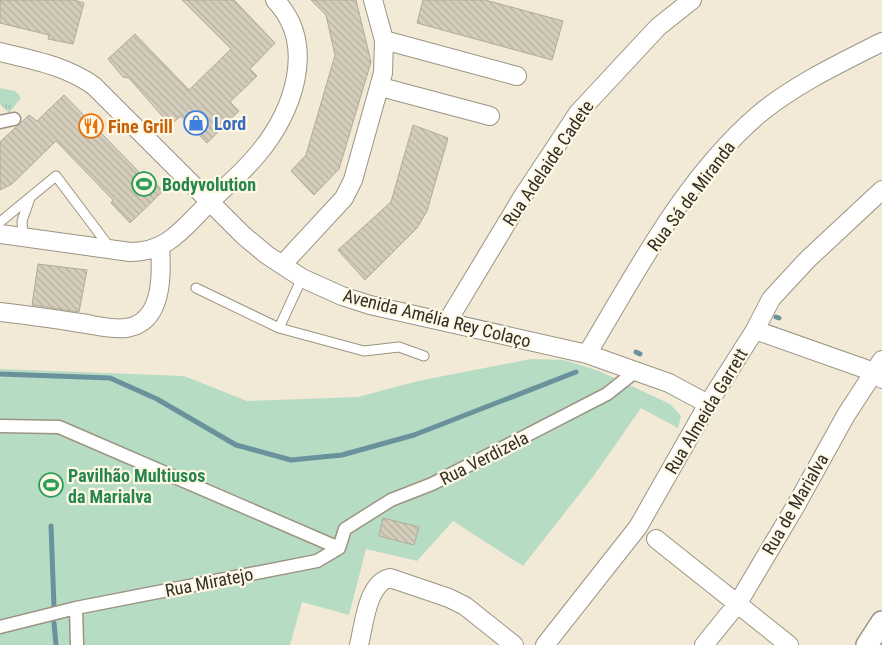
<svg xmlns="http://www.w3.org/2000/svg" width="882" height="645" font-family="'Roboto Condensed',sans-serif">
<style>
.grass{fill:url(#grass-tufts)}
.park{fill:#b6dcc3}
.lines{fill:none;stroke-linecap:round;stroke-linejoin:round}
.stream{stroke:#69929d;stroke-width:5}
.building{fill:url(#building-back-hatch);stroke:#b1aa98}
.service-casing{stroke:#9b9483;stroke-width:11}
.pedestrian-casing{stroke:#9b9483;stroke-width:15}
.minor-casing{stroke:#9b9483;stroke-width:20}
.tertiary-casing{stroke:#9b9483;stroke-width:24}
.service{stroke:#fff;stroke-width:9}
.pedestrian{stroke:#fff;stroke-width:12}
.minor{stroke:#fff;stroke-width:18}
.tertiary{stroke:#fff;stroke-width:21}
.labels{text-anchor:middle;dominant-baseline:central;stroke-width:4.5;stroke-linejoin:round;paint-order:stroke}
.shop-label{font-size:18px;font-weight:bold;fill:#366cbe;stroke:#fff8e5;text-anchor:start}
.food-label{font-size:18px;font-weight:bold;fill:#c56008;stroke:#fff8e5;text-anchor:start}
.street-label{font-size:18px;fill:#322f28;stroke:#fff8e5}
.leisure-label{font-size:18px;font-weight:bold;fill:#27864d;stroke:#fff8e5;text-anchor:start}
</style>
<defs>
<pattern id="grass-tufts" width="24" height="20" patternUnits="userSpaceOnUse" patternTransform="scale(1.25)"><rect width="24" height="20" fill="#b6dcc3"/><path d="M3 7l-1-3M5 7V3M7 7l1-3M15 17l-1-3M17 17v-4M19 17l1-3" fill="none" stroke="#9dbda8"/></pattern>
<pattern id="building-back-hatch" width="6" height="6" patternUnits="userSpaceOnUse" patternTransform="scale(1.25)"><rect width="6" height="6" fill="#d4cdbb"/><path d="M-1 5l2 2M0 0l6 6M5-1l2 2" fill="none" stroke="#b6b0a1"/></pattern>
</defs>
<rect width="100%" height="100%" fill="#f2ead7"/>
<!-- grass -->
<path class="grass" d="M0,88L15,91L21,98L9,113L0,104Z"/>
<!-- park -->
<path class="park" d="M531,359L564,360L599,371L670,404L681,416L678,428L641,408L595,474L523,566L453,521L417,561L366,549L349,615L302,602L290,645H0V369L184,376L247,401L358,397L418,381Z"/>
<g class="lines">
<!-- stream -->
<path class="stream" d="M776,317L779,318
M636,352L640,354
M0,374L110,378L157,399L236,445L291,460L342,455L414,435L576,372
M51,526L54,607
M54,623L56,645"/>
</g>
<!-- building -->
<path class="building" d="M0,0H74L84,3L73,44L48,39L49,35L0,23Z
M182,0H234L275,43L250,69L257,76L230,102L239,111L207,143L181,116L170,125L129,78L123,77L108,59L135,34L189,90L231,49Z
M311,0H356L371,62L339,169L314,195L291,171L306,155L335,55L326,15Z
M423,0H485L563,21L552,60L417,23Z
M64,95L141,174L144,171L163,191L130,223L111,203L113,200L56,141L12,184L0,190V142L29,115L37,121Z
M413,125L448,138L427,211L417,228L365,280L338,250L391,202Z
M38,264L87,270L79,312L32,305Z
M383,518L419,527L414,545L379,536Z"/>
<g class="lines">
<!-- service casing -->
<g class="service-casing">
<path id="service" d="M0,222L56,176L111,249
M23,237L22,221L30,198
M196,288L279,328L364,351L399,347L424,356
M279,328L302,278"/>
</g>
<!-- pedestrian casing -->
<g class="pedestrian-casing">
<path id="pedestrian" d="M0,122L14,119
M0,426L59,427L339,548
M339,548L345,529L391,500L432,484L607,394L636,371
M76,608L317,561L339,548
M0,627L76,608L77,645"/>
</g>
<!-- minor casing -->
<g class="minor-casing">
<path id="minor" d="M384,40L517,76
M0,52C33,60 66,66 94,86L244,236L267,255L302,278L342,296L370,305L587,354L669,383L708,404
M381,87L490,116
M0,234L130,252C170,252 184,226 211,201C226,186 243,172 257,155C293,113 318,45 275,0
M282,265L344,198L353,180L383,73L384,40L373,0
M0,312C27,315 54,319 80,323C95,325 112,330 126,328C163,323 162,275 160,247
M447,322L523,196L578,113L658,27L692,0
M755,330L874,372L882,379
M587,354C637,271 684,179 758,115C794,85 840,63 882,42
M656,539L789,645
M359,645C364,625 367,583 390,578L449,598L465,606L514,645
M545,645L638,527L708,404L755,330L771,299L808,259L882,190
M704,645L738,603L795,507L846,415L882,360"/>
</g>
<!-- tertiary casing -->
<g class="tertiary-casing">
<path id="tertiary" d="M867,645L882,622"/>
</g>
<!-- service -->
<use href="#service" class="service"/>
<!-- pedestrian -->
<use href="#pedestrian" class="pedestrian"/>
<!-- minor -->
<use href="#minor" class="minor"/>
<!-- tertiary -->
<use href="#tertiary" class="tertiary"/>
</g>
<!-- icons -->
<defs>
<g id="shop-ring" transform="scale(1.25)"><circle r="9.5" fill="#fff8e5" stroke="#3f7fe0" stroke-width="1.5"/><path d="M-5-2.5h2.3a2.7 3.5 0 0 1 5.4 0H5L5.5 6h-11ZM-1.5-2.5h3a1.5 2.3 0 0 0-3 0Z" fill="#3f7fe0"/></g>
<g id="restaurant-ring" transform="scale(1.25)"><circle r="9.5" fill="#fff8e5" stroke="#e8710a" stroke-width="1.5"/><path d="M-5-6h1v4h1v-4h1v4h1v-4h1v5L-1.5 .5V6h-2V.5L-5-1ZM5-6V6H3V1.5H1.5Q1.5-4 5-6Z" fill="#e8710a"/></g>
<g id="stadium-ring" transform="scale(1.25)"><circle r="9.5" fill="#fff8e5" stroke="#2e9e5b" stroke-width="1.5"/><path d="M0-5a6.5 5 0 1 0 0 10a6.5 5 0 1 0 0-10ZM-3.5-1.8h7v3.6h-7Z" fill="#2e9e5b"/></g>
</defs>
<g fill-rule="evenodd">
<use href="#shop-ring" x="196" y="123"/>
<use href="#restaurant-ring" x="91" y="126"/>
<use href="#stadium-ring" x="144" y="184"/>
<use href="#stadium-ring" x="51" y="485"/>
</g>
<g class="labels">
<!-- shop labels -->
<g class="shop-label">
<text x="214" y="123">Lord</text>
</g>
<!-- food labels -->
<g class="food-label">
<text x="108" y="126">Fine Grill</text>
</g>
<!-- street labels -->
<g class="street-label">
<text transform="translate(548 163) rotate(-56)">Rua Adelaide Cadete</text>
<text transform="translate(691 196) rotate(-53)">Rua Sá de Miranda</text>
<text transform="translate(437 318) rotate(14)">Avenida Amélia Rey Colaço</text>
<text transform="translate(706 411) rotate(-59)">Rua Almeida Garrett</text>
<text transform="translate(484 458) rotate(-27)">Rua Verdizela</text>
<text transform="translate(795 504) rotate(-60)">Rua de Marialva</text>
<text transform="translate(209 582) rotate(-11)">Rua Miratejo</text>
</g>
<!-- leisure labels -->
<g class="leisure-label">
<text x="162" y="184">Bodyvolution</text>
<text x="68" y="475">Pavilhão Multiusos<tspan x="68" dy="21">da Marialva</tspan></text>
</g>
</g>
</svg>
